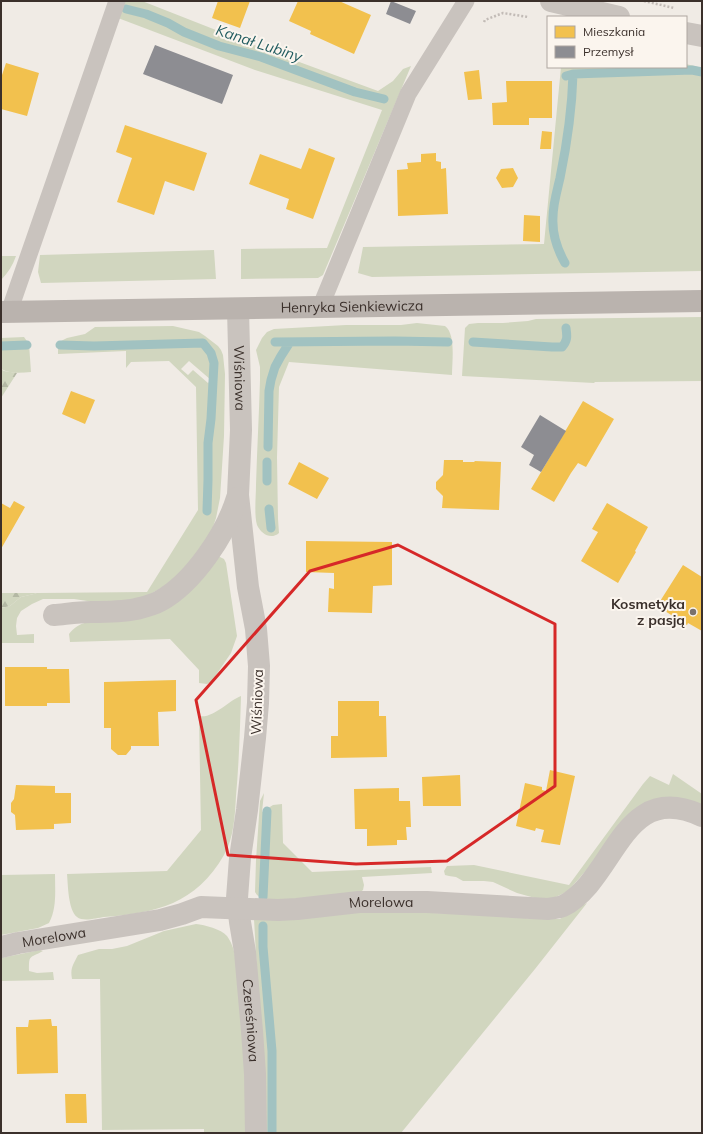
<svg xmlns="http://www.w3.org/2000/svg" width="703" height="1134" font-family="Mulish,sans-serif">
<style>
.grass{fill:#d1d6bf;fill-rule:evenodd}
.forest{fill:url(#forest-firs)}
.homes{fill:#f2c14e}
.industry{fill:#8d8d92}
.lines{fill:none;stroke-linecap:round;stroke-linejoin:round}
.stream{stroke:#a1c2c1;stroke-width:9}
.path{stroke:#c2bbb6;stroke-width:2.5;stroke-dasharray:2 2;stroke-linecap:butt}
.lane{stroke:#c9c3be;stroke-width:17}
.street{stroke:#c9c3be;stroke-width:22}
.secondary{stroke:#bab3ae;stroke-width:22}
.marked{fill:none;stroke:#d62828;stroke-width:3;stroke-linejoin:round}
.poi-dot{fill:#7a716c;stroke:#fbf5ee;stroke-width:1.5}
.labels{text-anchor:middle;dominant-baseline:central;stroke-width:4;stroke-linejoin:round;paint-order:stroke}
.street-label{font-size:14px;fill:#3b302b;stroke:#fbf5ee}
.poi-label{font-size:14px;font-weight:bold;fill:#3b302b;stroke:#fbf5ee;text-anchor:end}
.water-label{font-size:15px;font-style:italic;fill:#1f5a5e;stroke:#fbf5ee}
</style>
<defs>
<pattern id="forest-firs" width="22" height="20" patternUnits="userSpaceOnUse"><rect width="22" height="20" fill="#d1d6bf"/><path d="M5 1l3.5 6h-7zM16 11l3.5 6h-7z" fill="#b4b8a4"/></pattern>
</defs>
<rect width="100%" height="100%" fill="#f0ebe5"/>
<!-- grass -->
<path class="grass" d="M124,1H142L264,49L378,91L393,81L403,69L411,66L323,275L318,278L241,279V249L327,248L382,110L255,70L118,18Z
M686,64L702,68V271L372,277L358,273L363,247L544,244L561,67H686Z
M214,250L216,279L41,283L38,272L40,255Z
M1,256H16C13,265 8,273 1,280Z
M702,317V381L595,382L594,383L462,376L465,328L469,324L478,323H503L528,321L536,319Z
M417,323L445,326C456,334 452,362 452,375L289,362L279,387L277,457L278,519L279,533C271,540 261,534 257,525C254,515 256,496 256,485C257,450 259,415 260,380V367L256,350L262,338L267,332L274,329L346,325H401Z
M173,326L199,332L205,336L218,346L221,350L223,355L225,374L224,436L220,498L216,518L210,536L202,550L157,595L107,604L74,599H43L32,604L21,611L17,618L16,626L17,635L34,634V643H1V608L10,606L21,597L38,593L147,592L198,510L196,387L169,361L131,362L126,368V351L58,354V344L59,342L67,338L85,334L95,327ZM189,361L211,380L208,383L193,370L188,375L181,369Z
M24,337L29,344L31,372C21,373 10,374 1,369V338Z
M218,556L224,559L226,563L237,636L231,653L216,675L213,681L207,684L199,683V670L170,639L70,642L69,634C79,621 92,621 106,619Z
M241,696C240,729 239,763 236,796C235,815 234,838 224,855C196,904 156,913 104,917C97,918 83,922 77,917C68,910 68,884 67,874L167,871L201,830L199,716C213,719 228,701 241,696Z
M673,774L702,794V806L686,800L604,850L568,891L554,898H535L517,893L493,882L484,881H463L456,877L449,876L445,875L444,871L447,866L474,865L569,885L643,784L650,776L669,785Z
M264,793L262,812L273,805L282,804L283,843L312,872L431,867L432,873L362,877L364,885L363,890L358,894L316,900L262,899L257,895L255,892L256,860L260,801Z
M55,874C55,891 57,908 49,923L38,928L1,935V875Z
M587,903L535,969L401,1133H266L254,919L360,911L505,915L532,919H560L571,911Z
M196,924C205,925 221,929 227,936C238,951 237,974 239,992C244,1039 245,1086 247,1133H204V1129L102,1130L100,979H72C70,968 73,965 78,955L99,949H112L127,946L164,931Z
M40,950L43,951C29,959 29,954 29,971L37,973L53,972L54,980L1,981V958Z"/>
<!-- forest -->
<path class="forest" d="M1,369L4,371L17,373L1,398Z
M1,593H38L21,597L10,606L1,608Z"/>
<!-- homes -->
<path class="homes" d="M218,1H250L240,28L212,18Z
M298,1H339L371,15L354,54L310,34L311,31L289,21Z
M6,63L39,73L27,116L1,109V78Z
M479,70L482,99L468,100L464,72Z
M506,81H552V118H529V125H493L492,103L507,102Z
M125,125L207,153L194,191L165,181L154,215L117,202L132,158L116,152Z
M542,131L552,132L551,149H540Z
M309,148L335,158L313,219L286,209L289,199L249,184L260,154L301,169Z
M436,153V161L441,162V169L446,168L448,214L398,216L397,170L408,169L407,163L421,162V154Z
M513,168L518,178L513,187L502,188L496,178L501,169Z
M524,215L540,216V242L523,241Z
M71,391L95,400L85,424L62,414Z
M583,401L614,419L586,467L578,463L571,473L554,502L531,489Z
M444,460H463V462H475L474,461L501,462L499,510L442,508L443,496L436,489V482L443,475Z
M299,462L329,478L317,499L288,484Z
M14,501L25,507L1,549V503L10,508Z
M607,503L648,527L635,551L636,552L618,583L581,561L598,532L592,529Z
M306,541L392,542V585L373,586L372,613L328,612L329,588L334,589V573L306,572Z
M683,565L702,577V631L688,623L687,625L657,606Z
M5,667H47V669H69L70,703H47V706H5Z
M176,680V711L158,712L159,746H131V749L126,755H118L111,749V728H104V682Z
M338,701H379V716H386L387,757L331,758V736H338Z
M550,770L575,776L560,845L541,842L544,830L536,828L535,831L516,826L525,783L542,787V790L546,791Z
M460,775L461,806H423L422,777Z
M16,785L55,786V793H71V823L54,824V829L16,830L15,815L11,812V803L14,799Z
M399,788V801H410L411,827H406L407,840H397V845L367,846V829H355L354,789Z
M51,1019L52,1026H57L58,1073L17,1074L16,1027H28L29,1020Z
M65,1094H86L87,1123H66Z"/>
<!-- industry -->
<path class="industry" d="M391,1L416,11L410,24L386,14Z
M155,45L233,75L222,104L143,74Z
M540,415L566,431L541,472L529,465L534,455L521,447Z"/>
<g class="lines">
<!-- stream -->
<path class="stream" d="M126,9L146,14L168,23L184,32L219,46L261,57L355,92L384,99
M566,76L573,74L692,70L702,72
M565,263C557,249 552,233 553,217C553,204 557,191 560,178C567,144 572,109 573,74
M275,342L395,341L448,342
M473,342L552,347H562C568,340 567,336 566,328
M60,345L94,346L203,343L211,353L214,363L211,419L208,443V480L207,511
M1,346L27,345
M268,447L269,391L271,380L275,367L281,356L290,342
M267,481V462
M269,509L271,528
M263,897L267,811
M263,926V947L272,1051V1133"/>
<!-- path -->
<path class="path" d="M644,1L674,8
M484,22L485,20L503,13L528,17"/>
<!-- lane -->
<path class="lane" d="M320,308L408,94L466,1
M9,312L117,1"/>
<!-- street -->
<g class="street">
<path d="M551,1L619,17"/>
<path d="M686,33L702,36"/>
<path id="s1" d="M238,309L241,430L238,495L248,587L256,629L259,666L258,703L255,738L247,810L240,858L237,898L240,922L245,952L252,1031L255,1074L256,1133"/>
<path d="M54,615C66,614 78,612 91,612C106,612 121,612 136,609C144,607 153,605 160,601C193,583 226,534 237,498"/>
<path id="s2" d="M1,947L18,943L160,920L182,914L201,907L278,910L297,909L359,902H427L548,909C553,908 558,908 563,906C616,879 622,778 702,816"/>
</g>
<!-- secondary -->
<path class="secondary" id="s3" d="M1,312L702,301"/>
</g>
<!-- marked area -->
<path class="marked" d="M398,545L555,624V786L447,861L356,864L228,855L196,700L310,571Z"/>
<!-- markers -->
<circle class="poi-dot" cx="693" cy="612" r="4"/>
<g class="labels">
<!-- street labels -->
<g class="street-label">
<text stroke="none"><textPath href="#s3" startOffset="351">Henryka Sienkiewicza</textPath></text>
<text stroke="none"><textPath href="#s1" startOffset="69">Wiśniowa</textPath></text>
<text transform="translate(257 702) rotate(-88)">Wiśniowa</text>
<text stroke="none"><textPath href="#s2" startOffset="385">Morelowa</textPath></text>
<text stroke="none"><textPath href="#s2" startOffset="54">Morelowa</textPath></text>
<text stroke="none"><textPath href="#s1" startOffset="715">Czereśniowa</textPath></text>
</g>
<!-- poi labels -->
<g class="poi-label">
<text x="685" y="604">Kosmetyka<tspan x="685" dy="16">z pasją</tspan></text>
</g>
<!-- water labels -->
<g class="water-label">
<text transform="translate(259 43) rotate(18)">Kanał Lubiny</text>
</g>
</g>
<!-- border -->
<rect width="703" height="1134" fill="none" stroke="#3b302b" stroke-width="4"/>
<!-- legend -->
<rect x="547" y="16" width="140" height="52" fill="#fbf5ee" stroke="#aea6a0"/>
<rect x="555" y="26" width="20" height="12" fill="#f2c14e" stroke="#aea6a0"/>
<text x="583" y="36" font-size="12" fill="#3b302b">Mieszkania</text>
<rect x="555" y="46" width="20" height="12" fill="#8d8d92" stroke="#aea6a0"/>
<text x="583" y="56" font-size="12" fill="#3b302b">Przemysł</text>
</svg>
